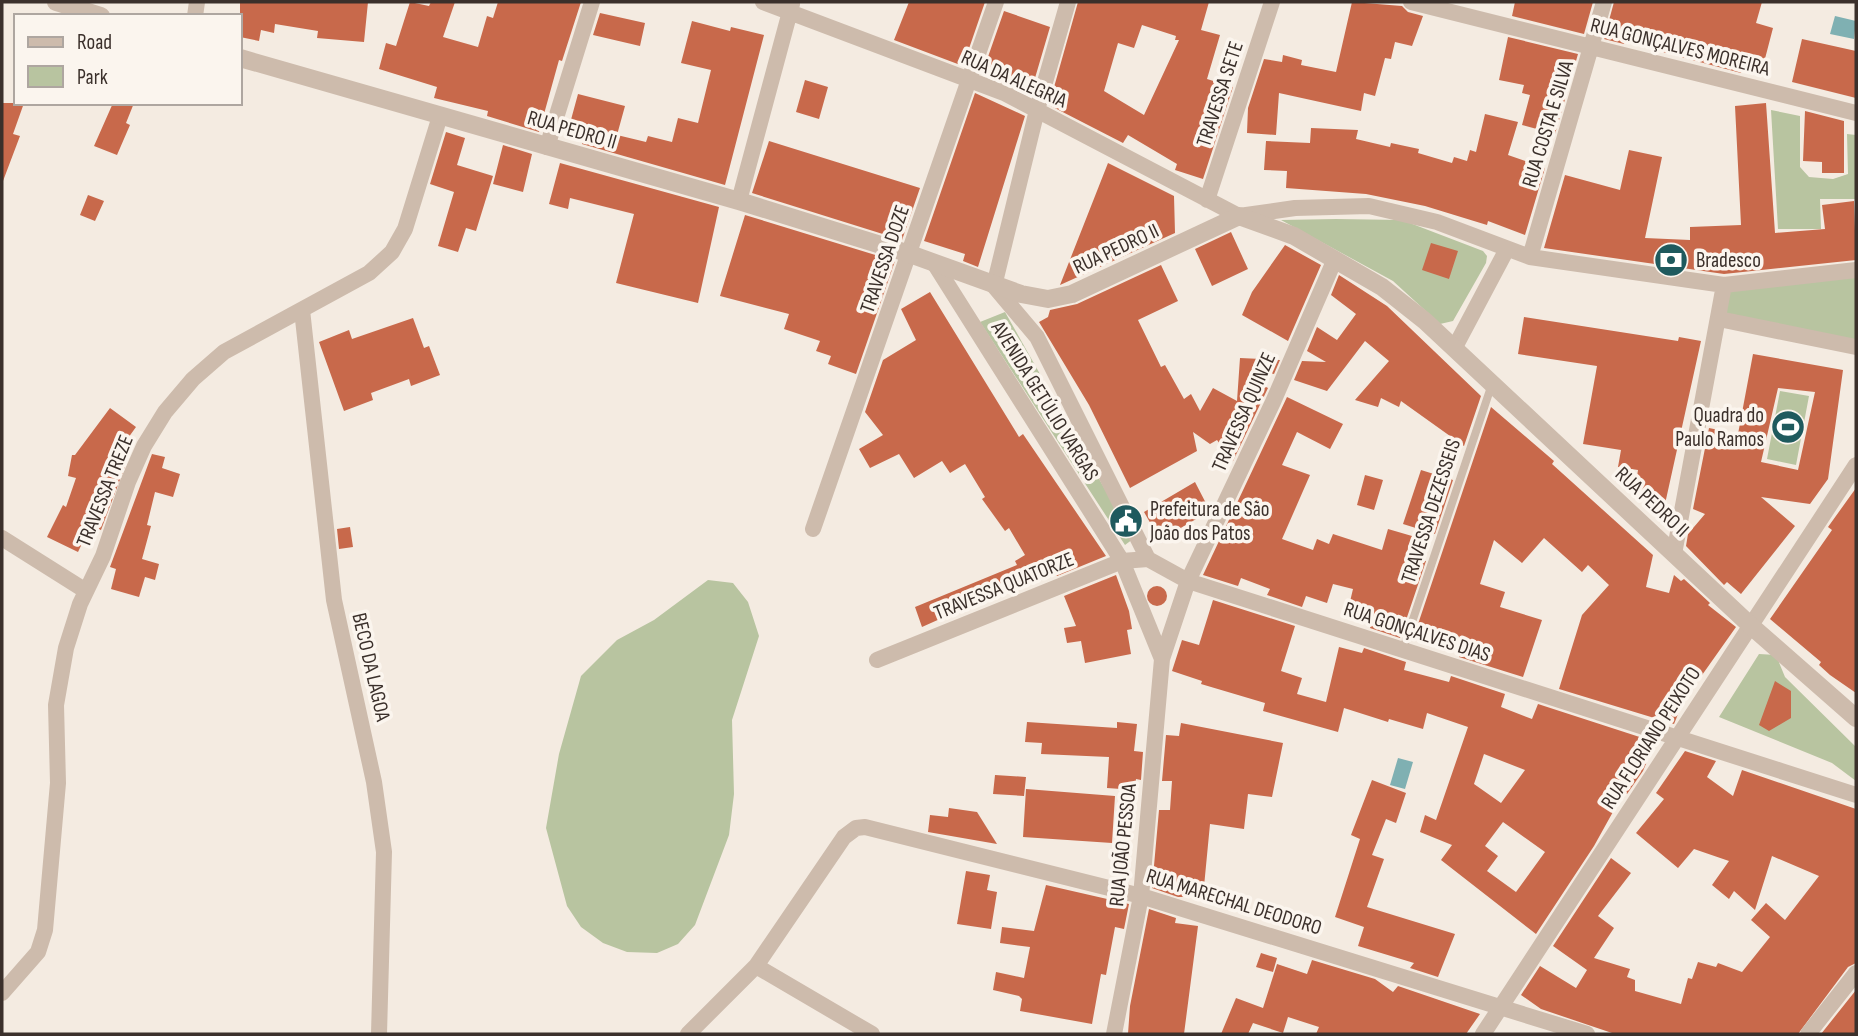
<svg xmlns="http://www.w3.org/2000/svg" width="1858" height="1036" font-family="'Sofia Sans Condensed',sans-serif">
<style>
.green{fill:#b8c4a0}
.water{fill:#7fb0b2}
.building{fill:#c8694b;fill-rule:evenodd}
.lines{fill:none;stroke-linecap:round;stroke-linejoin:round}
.service{stroke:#cdbbac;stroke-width:8}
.minor{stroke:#cdbbac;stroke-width:16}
.tertiary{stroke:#cdbbac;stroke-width:18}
.labels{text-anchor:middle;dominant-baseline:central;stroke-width:7;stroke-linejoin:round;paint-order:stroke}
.street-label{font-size:21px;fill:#3b302b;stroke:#fbf5ee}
.poi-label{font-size:21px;fill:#3b302b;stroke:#fbf5ee;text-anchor:start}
</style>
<rect width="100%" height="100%" fill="#f4ebe1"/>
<!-- green -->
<path class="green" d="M1771,110L1800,116V167L1809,177L1833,179L1848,174L1847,134L1856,135V206L1855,199H1820L1821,229H1778Z
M1336,219L1402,220L1483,251L1487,256L1486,263L1453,321L1440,324L1393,281L1281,220Z
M1856,274V343L1722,316L1727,288Z
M1005,312L1133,539L1125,545L980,322Z
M1780,391L1809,396L1796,465L1767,459Z
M708,580L733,583L748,602L759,636L732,720L734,794L729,835L695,925L678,944L657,953L627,952L603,943L581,927L567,906L546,828L559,754L581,676L617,640L654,620Z
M1759,654L1776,655L1785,677L1856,747V781L1832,763L1719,717Z"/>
<!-- water -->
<path class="water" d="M1835,16L1856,21L1854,39L1830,34Z
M1398,758L1413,762L1405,789L1390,785Z"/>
<!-- building -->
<path class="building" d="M240,2H368L364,42L317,38L318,31L275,24L274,33L261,30L259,41L240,37Z
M410,2L429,6L431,2H455L443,37L478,47L487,16L493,18L498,2H581L562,61L559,60L539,132L487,116L488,111L434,98L437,87L379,69L386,43L396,46Z
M909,2H985L963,66L894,40Z
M1078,2H1209L1201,30L1220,35L1207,79L1233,87L1203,179L1175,170L1177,164L1128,135L1123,143L1049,105ZM1142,25L1176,36L1175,40H1179L1144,115L1104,91L1118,43L1134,48Z
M1352,2L1402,6L1408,12L1423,16L1412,46L1395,42L1391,59L1385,58L1375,96L1364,93L1361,111L1279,93L1276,135L1247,133L1248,108L1264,59L1282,62L1283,55L1302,60L1301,65L1336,72Z
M1515,2H1593L1584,34L1512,16Z
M1614,2H1762L1756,23L1773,28L1761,74L1742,70L1741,73L1625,42L1624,44L1604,39Z
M1004,11L1050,27L1030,95L982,74Z
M600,13L645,23L640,46L593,35Z
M692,21L730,31L731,27L764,35L725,185L582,144L585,131L569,127L578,94L625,106L617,135L646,142L648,136L672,142L678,118L698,123L711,70L681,63Z
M1508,37L1578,54L1555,134L1522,125L1530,95L1522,93L1524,85L1499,80Z
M1802,39L1856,51V98L1792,82Z
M805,80L828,87L819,119L796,112Z
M975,93L1025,116L978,267L963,261L965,254L924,241Z
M2,103H24L13,134L20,136L3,181Z
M113,103H134L126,123L130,125L117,155L94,146Z
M1766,103L1775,233L1825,229L1822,205L1854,201L1856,260L1724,274L1544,248L1565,175L1620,190L1629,150L1662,157L1645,238L1690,240V227L1741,225L1735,106Z
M1805,111L1844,121V173H1822V162L1803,161Z
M1485,114L1518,122L1508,155L1545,168L1525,235L1488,221L1487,225L1425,206L1366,194L1286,188L1287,171L1264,170L1266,141L1310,143L1311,128L1358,130L1356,139L1390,147L1391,143L1419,149L1418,153L1452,163L1454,157L1467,161L1470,150L1476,152Z
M446,132L465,138L457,165L493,176L476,231L466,228L458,252L438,246L454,192L430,184Z
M769,141L920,188L902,240L752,193Z
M503,145L532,154L523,192L493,184Z
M560,163L719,207L698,303L616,283L634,214L570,198L568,209L549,204Z
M1108,163L1174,196L1175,233L1060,285Z
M88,195L104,201L95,221L80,215Z
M745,215L895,261L856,374L828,364L831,356L816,351L820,341L784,329L789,314L720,296Z
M1231,232L1248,269L1212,286L1195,249Z
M1431,243L1458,251L1449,279L1422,270Z
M1285,245L1321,265L1288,341L1242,315L1252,292Z
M1161,265L1178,301L1138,320L1161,367L1165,365L1184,399L1191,394L1200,411L1213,388L1237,401L1240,358L1280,360L1274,374L1270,373L1264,386L1268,388L1233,461L1217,440L1210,444L1193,432L1197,451L1130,488L1089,405L1039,322L1048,317L1050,310L1077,304Z
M1339,275L1387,306L1481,396L1464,446L1401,401L1399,407L1381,398L1378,407L1355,400L1389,361L1365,341L1327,391L1294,380L1302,361L1326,362L1307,351L1317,327L1337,340L1356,314L1331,295Z
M930,292L1019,437L1023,434L1106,556L1057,576L1054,568L922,627L915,607L1017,565L1015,561L1025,555L1009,528L1005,531L982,499L985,497L965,464L950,473L942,461L914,478L899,454L870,468L859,449L883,435L865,412L883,360L916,340L901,309Z
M1524,317L1678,341L1679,337L1701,341L1665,504L1634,495L1638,470L1618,467L1621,450L1583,444L1597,366L1518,354Z
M413,318L424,348L429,346L440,375L411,386L409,379L371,393L373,400L344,411L319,342L349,330L352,339Z
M1753,354L1843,370L1828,479L1810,504L1761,497L1795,526L1741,594L1727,582L1724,585L1686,546L1688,534L1705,514L1693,509L1709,428L1738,434ZM1778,388L1815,392L1798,470L1761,462Z
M1287,397L1343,424L1330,449L1297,432L1282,465L1310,475L1282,539L1313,550L1317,539L1329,544L1333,534L1382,550L1388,529L1412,536L1406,555L1426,561L1400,638L1370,628L1373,618L1348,610L1353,589L1333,584L1327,603L1306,596L1302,607L1267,595L1270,589L1241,578L1238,586L1203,575Z
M1491,407L1554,461L1552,464L1653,555L1646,587L1669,593L1674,575L1681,581L1684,579L1710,603L1708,605L1736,627L1683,702L1674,724L1559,689L1582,615L1609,585L1588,565L1582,572L1544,538L1522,563L1494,540L1480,584L1505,592L1500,607L1542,620L1523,677L1459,657L1463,645L1416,630Z
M110,408L136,427L123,445L132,448L101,530L90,527L78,552L47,537L63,505L66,507L76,478L68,476L72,455H75Z
M152,454L165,457L162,468L180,474L173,497L155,492L147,525L151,526L142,559L159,564L155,580L145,577L139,597L111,589L116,569L110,567Z
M1421,470L1453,480L1435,534L1403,524Z
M1365,475L1383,480L1374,510L1357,505Z
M1195,482L1210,511L1160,540L1144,512Z
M1856,488V693L1830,675L1819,665L1821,662L1770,619L1832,530L1828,527Z
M350,527L353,547L339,549L337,529Z
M1116,575L1129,611L1132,629L1127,630L1131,654L1085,663L1081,641L1067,643L1064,628L1076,626L1064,596Z
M1147 596a10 10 0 1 1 20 0a10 10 0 1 1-20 0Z
M1213,600L1295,626L1281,671L1302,678L1297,694L1326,702L1339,647L1362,653L1364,648L1406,662L1404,670L1449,682L1451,676L1505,694L1501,707L1532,719L1538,704L1655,742L1643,771L1627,794L1624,792L1594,846L1536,934L1441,860L1452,845L1420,832L1425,815L1436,820L1468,727L1427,713L1423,729L1389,719L1388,722L1344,708L1338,732L1263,711L1265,703L1201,684L1202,681L1172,671L1182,640L1199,645ZM1484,754L1525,770L1501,803L1474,784ZM1503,822L1545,852L1516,892L1487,871L1498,856L1485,846Z
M1775,681L1791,691V718L1769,731L1759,725Z
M1027,722L1117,728V722L1137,724L1134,751L1143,752L1141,780L1136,779L1135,790L1107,788L1109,757L1041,754L1042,743L1025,742Z
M1181,723L1283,743L1272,797L1248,794L1244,829L1210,824L1203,897H1178L1152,888L1159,810H1170L1172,781H1162L1166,735L1179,736Z
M1685,751L1716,761L1707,777L1733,796L1742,770L1856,809V963L1848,967L1798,1034H1615L1541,1009L1521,995L1540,966L1576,988L1587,970L1553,946L1611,858L1631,873L1598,916L1614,928L1594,958L1630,969L1627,977L1635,980V991L1681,1004L1688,978L1692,979L1698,962L1716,967L1718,963L1742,972L1770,937L1751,920L1766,903L1785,920L1819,876L1772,856L1755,910L1734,891L1729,899L1712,885L1729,861L1694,849L1678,868L1636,833L1664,799L1656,793Z
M995,775L1026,777L1024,796L993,794Z
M1372,780L1406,793L1396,823L1386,819L1372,855L1384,859L1367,907L1455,934L1438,977L1410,968L1414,963L1358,946L1364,927L1335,917L1360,839L1351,835Z
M1026,789L1115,796L1112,843L1023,837Z
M949,808L977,812L997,844L928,832L930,815L948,817Z
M966,871L990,875L987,890L997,892L991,929L957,924Z
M1046,885L1129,904L1124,929L1115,927L1106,975L1101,974L1092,1024L1020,1011L1022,999L1019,996L993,990L996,972L1024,978L1030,947L1000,943L1002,927L1034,931Z
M1149,909L1176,918L1175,923L1198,926L1184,1034H1128L1130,1006Z
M1261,953L1277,958L1273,972L1256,967Z
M1312,960L1375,979L1393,992L1398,986L1480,1014L1466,1034H1316L1319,1027L1288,1017L1283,1033L1253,1023L1248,1034H1221L1236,998L1263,1008L1277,964L1307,974Z
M1856,990V1034H1821Z"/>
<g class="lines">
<!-- service -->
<path class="service" d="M1403,649L1492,384"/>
<!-- minor -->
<path class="minor" d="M763,2L1004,93L1239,216L1295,208L1369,206L1437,222L1530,257L1724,285L1856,270
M1068,2L1037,110L994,286L1037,337L1148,559
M1411,2L1856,113
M195,16L197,2
M547,147L592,2
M1207,200L1272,2
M739,201L792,4
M1530,257L1604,2
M934,263L1122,561L1162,659
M302,310L334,600L374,782L384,852L379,1034
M1719,319L1856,347
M1455,347L1507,249
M813,529L996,2
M2,538L86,591
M1674,554L1724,285
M1148,559L1188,581L1856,795
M877,660L1122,561L1148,559
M756,966L872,1034
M2,993L38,952L45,930L58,783L56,705L66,648L80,604L103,556L128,482L144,446L165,412L193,379L224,352L369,273L392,252L405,229L440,116
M688,1034L756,966L844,837L856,828L865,827L1141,896L1587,1034
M1114,1034L1141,896L1162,659L1188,581L1273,402L1335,259
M1483,1034L1856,465
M1808,1034L1856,973"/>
<!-- tertiary -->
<path class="tertiary" d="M56,2L101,16
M240,58L739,201L910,254L1021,294L1048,299L1072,294L1239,216L1294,236L1382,287L1425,321L1750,625L1856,718"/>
</g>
<!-- icons -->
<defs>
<g id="bank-disc" transform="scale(1.75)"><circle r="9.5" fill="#1f5a5e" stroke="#fbf5ee"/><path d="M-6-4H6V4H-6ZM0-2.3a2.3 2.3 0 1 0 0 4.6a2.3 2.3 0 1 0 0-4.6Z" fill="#fff"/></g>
<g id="stadium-disc" transform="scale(1.75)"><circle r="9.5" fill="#1f5a5e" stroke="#fbf5ee"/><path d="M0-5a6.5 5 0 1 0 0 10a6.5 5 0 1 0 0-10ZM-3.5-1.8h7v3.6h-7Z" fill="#fff"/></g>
<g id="civic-disc" transform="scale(1.75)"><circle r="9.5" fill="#1f5a5e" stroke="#fbf5ee"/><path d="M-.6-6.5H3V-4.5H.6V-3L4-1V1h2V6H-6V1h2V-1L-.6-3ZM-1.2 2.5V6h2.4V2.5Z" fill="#fff"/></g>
</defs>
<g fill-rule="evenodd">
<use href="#bank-disc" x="1671" y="260"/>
<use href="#stadium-disc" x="1788" y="427"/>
<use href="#civic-disc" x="1126" y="521"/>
</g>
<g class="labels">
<!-- street labels -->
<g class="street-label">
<text transform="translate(1680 47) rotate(14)">RUA GONÇALVES MOREIRA</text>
<text transform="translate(1014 79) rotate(24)">RUA DA ALEGRIA</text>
<text transform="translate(1220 94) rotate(-72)">TRAVESSA SETE</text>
<text transform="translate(1548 124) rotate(-73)">RUA COSTA E SILVA</text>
<text transform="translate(572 130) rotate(16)">RUA PEDRO II</text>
<text transform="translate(1116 249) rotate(-25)">RUA PEDRO II</text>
<text transform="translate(885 259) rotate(-71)">TRAVESSA DOZE</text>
<text transform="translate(1045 401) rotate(58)">AVENIDA GETÚLIO VARGAS</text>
<text transform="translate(1244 412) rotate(-66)">TRAVESSA QUINZE</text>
<text transform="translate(105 491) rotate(-68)">TRAVESSA TREZE</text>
<text transform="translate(1652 502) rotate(43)">RUA PEDRO II</text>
<text transform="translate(1431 511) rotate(-72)">TRAVESSA DEZESSEIS</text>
<text transform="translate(1004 586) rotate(-22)">TRAVESSA QUATORZE</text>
<text transform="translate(1417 632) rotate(18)">RUA GONÇALVES DIAS</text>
<text transform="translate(371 667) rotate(77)">BECO DA LAGOA</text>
<text transform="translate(1651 738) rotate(-57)">RUA FLORIANO PEIXOTO</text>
<text transform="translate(1123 845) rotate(-84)">RUA JOÃO PESSOA</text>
<text transform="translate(1234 902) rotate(17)">RUA MARECHAL DEODORO</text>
</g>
<!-- poi labels -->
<g class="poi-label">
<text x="1696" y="260">Bradesco</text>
<text x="1764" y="415" text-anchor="end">Quadra do<tspan x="1764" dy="24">Paulo Ramos</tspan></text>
<text x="1150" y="509">Prefeitura de São<tspan x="1150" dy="24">João dos Patos</tspan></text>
</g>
</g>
<!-- border -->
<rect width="1858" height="1036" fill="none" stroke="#3b302b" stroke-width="7"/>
<!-- legend -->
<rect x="14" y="14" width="228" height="91" fill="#fbf5ee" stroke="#aea6a0" stroke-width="2"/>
<rect x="28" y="37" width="35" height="10" fill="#cdbbac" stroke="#aea6a0" stroke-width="2"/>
<text x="77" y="49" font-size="21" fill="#3b302b">Road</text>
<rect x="28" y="66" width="35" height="21" fill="#b8c4a0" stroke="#aea6a0" stroke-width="2"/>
<text x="77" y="84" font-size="21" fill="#3b302b">Park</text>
</svg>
